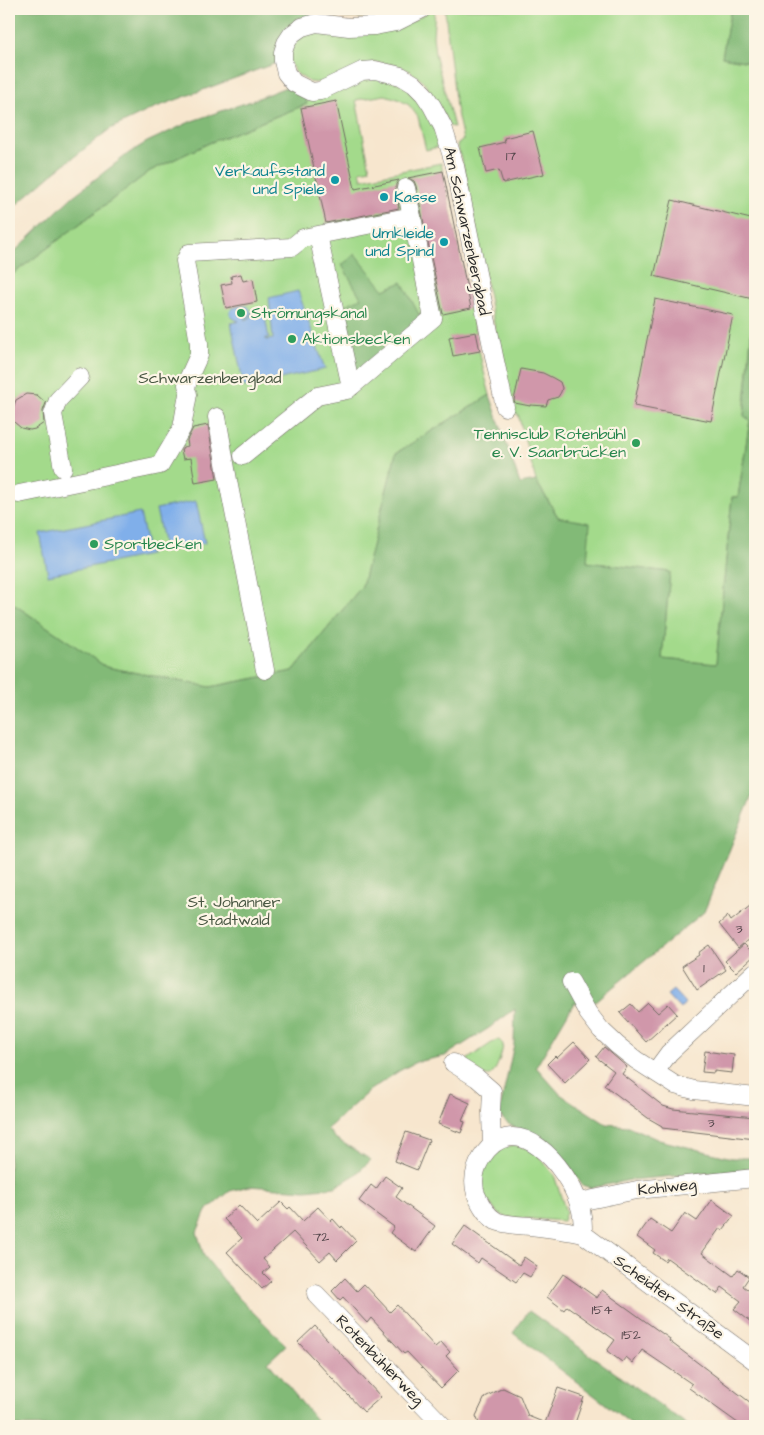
<svg xmlns="http://www.w3.org/2000/svg" width="764" height="1435" font-family="'Architects Daughter',sans-serif">
<style>
.green{fill:#a3da8b;stroke:#67825b}
.forest{fill:#82ba77;stroke:#567251}
.water{fill:#80afea;stroke:#566d8a}
.building{fill:#d097aa}
.lines{fill:none;stroke-linecap:round;stroke-linejoin:round}
.minor-casing{stroke:#726c64;stroke-width:19}
.minor{stroke:#fff;stroke-width:18}
.culture-dot{fill:#0f9aa8;stroke:#fcf5e5;stroke-width:2}
.leisure-dot{fill:#2e9e5b;stroke:#fcf5e5;stroke-width:2}
.labels{text-anchor:middle;dominant-baseline:central;stroke-width:4.5;stroke-linejoin:round;paint-order:stroke}
.number-label{font-size:14px;fill:#54464b}
.culture-label{font-size:16px;fill:#0d838f;stroke:#fcf5e5;text-anchor:end}
.street-label{font-size:16px;fill:#2b2b2b;stroke:#fcf5e5}
.leisure-label{font-size:16px;fill:#27864d;stroke:#fcf5e5;text-anchor:start}
.park-label{font-size:16px;fill:#495743;stroke:#fcf5e5}
</style>
<rect width="100%" height="100%" fill="#fcf5e5"/>
<filter id="ink" filterUnits="userSpaceOnUse"><feTurbulence type="fractalNoise" baseFrequency=".02" numOctaves="2"/><feDisplacementMap in="SourceGraphic" scale="10" xChannelSelector="R" yChannelSelector="G"/><feConvolveMatrix kernelMatrix="1 2 1 2 8 2 1 2 1" color-interpolation-filters="sRGB"/></filter>
<filter id="wash" filterUnits="userSpaceOnUse"><feTurbulence type="fractalNoise" baseFrequency=".0096" numOctaves="4" result="noise"/><feDisplacementMap in="SourceGraphic" scale="20" xChannelSelector="R" yChannelSelector="G"/><feGaussianBlur stdDeviation="1.12" result="paint"/><feColorMatrix in="noise" values="0 0 0 0 0 0 0 0 0 0 0 0 0 0 0 0 0 1.4 0 .05"/><feComposite in="paint" operator="in"/></filter>
<g filter="url(#wash)">
<rect width="100%" height="100%" fill="#f7e6ce"/>
<!-- green -->
<path class="green" d="M433,9H435L433,36L435,54L454,127L449,126L438,103L424,82L410,71L396,65L375,62L321,83L309,82L296,73L289,62L291,49L297,40L313,30L400,28Z
M448,9H731L722,57L755,63V193L751,211L755,213V300L753,312L744,415L750,419L738,497H732L716,664L662,659L670,572L586,562L536,481L518,414L511,413L466,176L457,145L463,140L456,108L445,11Z
M377,77L403,84L425,105L442,146L426,150L418,117L409,105L398,99L385,95L356,100L370,169L360,171L362,179L441,163L482,364L490,395L396,453L362,586L293,671L210,687L106,667L9,601V277L150,171L209,143L307,104L304,96L361,80Z
M496,1040H499L503,1044C503,1051 497,1068 493,1073C490,1076 489,1076 485,1076L468,1063V1059Z
M514,1145L534,1150L554,1175L566,1212L563,1221L506,1217L497,1213L482,1193L481,1180L488,1160L501,1148Z"/>
<!-- forest -->
<path class="forest" d="M9,9H402L393,13L374,17L348,18L315,15L297,19L286,29L276,63L154,108L110,129L52,174L9,211Z
M731,9H755V63L722,57Z
M286,87L304,96L307,104L209,143L150,171L9,277V257L72,197L129,153L147,142L192,121L251,101Z
M355,254L384,290L402,282L422,320L353,376L339,308L361,298L342,265Z
M755,300V788L704,912L590,1006L574,1003L536,1067L560,1094L606,1124L628,1126L659,1140L732,1158H755V1167L740,1170L630,1180L591,1188L582,1185C570,1167 560,1150 542,1138C526,1128 510,1131 499,1114L514,1044L515,1009L489,1028L445,1056L416,1062L399,1071L370,1090L327,1129L335,1138L371,1160L355,1175L335,1187L306,1190L249,1186L230,1191L206,1211L197,1232L204,1256L237,1296L286,1345L268,1362L321,1426H9V601L106,667L210,687L293,671L362,586L396,453L490,395L520,484L536,481L558,517L590,523L587,562L670,572L662,659L716,664L732,497H738L750,420L744,416Z
M529,1311L689,1426H634L513,1333Z"/>
<!-- water -->
<path class="water" d="M298,291L325,369L244,387L231,323L239,321C235,320 227,316 231,310C234,306 243,306 247,306C251,309 251,312 250,316L245,319L246,320L251,317L252,312L264,311L269,338H266V340L273,339L269,298Z
M196,501L205,543L165,551L156,509Z
M140,513L149,555L48,575L40,533Z
M673,990L685,1003L680,1009L667,995Z"/>
<g id="blocks">
<!-- building -->
<path class="building" d="M336,101L355,189L399,180L396,184V190L399,208L326,223L301,108Z
M533,131L544,174L503,183L499,170L486,173L480,148L505,142L504,138Z
M443,171L471,308L443,314L416,186L414,181L408,178Z
M672,200L755,220V289L753,299L654,276Z
M241,274L243,281L253,279L257,302L226,308L221,285L232,283L231,276Z
M655,299L733,315L711,421L634,406Z
M476,332L480,351L453,356L449,337Z
M521,369L543,373L553,378L560,382L562,388L561,392L558,397L548,400L546,406L530,405V406L515,403L514,400Z
M26,394L37,395L46,403L43,411L44,423L35,429L30,430L21,428L14,422L12,417V411L16,400Z
M208,425L217,479L195,483L191,458L183,459L181,450L183,447L188,446L187,440L193,428Z
M755,902V934L738,948L719,924L728,916L731,921Z
M744,944L755,955L736,972L725,961Z
M709,945L726,970L697,990L682,966L699,955L698,953Z
M648,1003L658,1013L668,1004L677,1014L646,1042L620,1013L631,1004L638,1012Z
M574,1042L590,1059L565,1083L547,1064L555,1056L557,1058Z
M604,1047L627,1067L622,1074L663,1106L673,1109L755,1117V1139L662,1128V1126L648,1118L604,1085L614,1071L596,1057Z
M705,1051L734,1055L732,1073L714,1071V1073L702,1072Z
M450,1094L470,1103L462,1121L465,1122L461,1133L438,1124Z
M406,1132L429,1140L417,1170L395,1161Z
M385,1176L402,1188L396,1197L435,1226L416,1252L390,1233L394,1227L359,1201L371,1185L376,1189Z
M712,1200L734,1216L723,1230L720,1228L702,1253L733,1276L738,1269L749,1277L743,1286L755,1295V1325L734,1309L741,1301L722,1287L717,1294L667,1258L665,1261L653,1253L655,1250L637,1237L650,1219L671,1233L685,1213L697,1221Z
M281,1202L288,1209L290,1207L303,1221L318,1207L331,1221L333,1219L341,1228L342,1226L356,1241L337,1260L330,1252L320,1261L293,1232L263,1259L270,1267L263,1273L271,1281L262,1289L227,1252L242,1238L224,1219L239,1205L257,1224Z
M465,1226L519,1265L524,1257L537,1266L530,1277L523,1273L516,1282L481,1258L478,1263L452,1244Z
M563,1274L597,1298L602,1290L670,1339L669,1341L755,1406V1422L752,1426H742L689,1388L692,1384L642,1350L633,1363L626,1357L622,1362L607,1351L615,1340L567,1306L564,1310L547,1297Z
M345,1278L357,1291L364,1284L390,1312L397,1305L435,1347L441,1342L450,1352L446,1356L459,1370L441,1388L407,1352L404,1354L371,1318L367,1323L343,1297L340,1300L332,1291Z
M315,1326L381,1397L364,1412L298,1342Z
M503,1388L520,1396L528,1416L545,1423L558,1388L584,1397L574,1426H480L476,1416L485,1397Z"/>
</g>
</g>
<g filter="url(#ink)">
<use href="#blocks" fill-opacity="0" stroke="#726c64" stroke-width="1"/>
<g class="lines">
<!-- minor casing -->
<g class="minor-casing">
<path id="minor" d="M422,9L396,22L375,26L349,27L316,23L302,27L292,34L286,43L283,52V61L286,73L294,83L312,92L320,91L362,71L375,70L401,76L414,84L424,94L432,106L443,127L455,166L494,356L505,407
M318,235L351,387
M187,385L188,379L199,355V343L185,261L189,253L292,247L303,238L412,216
M217,417L229,486L265,670
M243,456L317,396L347,390L433,318L406,188
M63,468L53,414L58,400L80,377
M19,494L160,465L182,428L188,394
M571,982L588,1013L601,1030L617,1045L636,1060L675,1085L694,1090L755,1097
M453,1063L477,1078L492,1091L491,1112L492,1145
M655,1072L669,1053L755,972
M579,1202L637,1190L755,1178
M583,1234C583,1224 583,1214 579,1204C567,1167 516,1105 482,1157C475,1168 472,1181 476,1194C480,1204 486,1215 496,1221C506,1225 519,1225 530,1226C548,1228 566,1230 583,1234L755,1361
M316,1294L443,1426"/>
</g>
<!-- minor -->
<use href="#minor" class="minor"/>
</g>
</g>
<!-- markers -->
<g class="culture-dot">
<circle cx="335" cy="180" r="5"/>
<circle cx="384" cy="197" r="5"/>
<circle cx="444" cy="242" r="5"/>
</g>
<g class="leisure-dot">
<circle cx="241" cy="313" r="5"/>
<circle cx="292" cy="339" r="5"/>
<circle cx="636" cy="443" r="5"/>
<circle cx="94" cy="544" r="5"/>
</g>
<g class="labels">
<!-- number labels -->
<g class="number-label">
<text x="511" y="156">17</text>
<text x="739" y="929">3</text>
<text x="704" y="968">1</text>
<text x="711" y="1123">3</text>
<text x="321" y="1237">72</text>
<text x="602" y="1310">154</text>
<text x="631" y="1335">152</text>
</g>
<!-- culture labels -->
<g class="culture-label">
<text x="325" y="171">Verkaufsstand<tspan x="325" dy="18">und Spiele</tspan></text>
<text x="394" y="197" text-anchor="start">Kasse</text>
<text x="434" y="233">Umkleide<tspan x="434" dy="18">und Spind</tspan></text>
</g>
<!-- street labels -->
<g class="street-label">
<text transform="translate(467 231) rotate(78)">Am Schwarzenbergbad</text>
<text transform="translate(667 1187) rotate(-6)">Kohlweg</text>
<text transform="translate(669 1297) rotate(36)">Scheidter Straße</text>
<text transform="translate(380 1360) rotate(46)">Rotenbühlerweg</text>
</g>
<!-- leisure labels -->
<g class="leisure-label">
<text x="251" y="313">Strömungskanal</text>
<text x="302" y="339">Aktionsbecken</text>
<text x="626" y="434" text-anchor="end">Tennisclub Rotenbühl<tspan x="626" dy="18">e. V. Saarbrücken</tspan></text>
<text x="104" y="544">Sportbecken</text>
</g>
<!-- park labels -->
<g class="park-label">
<text x="210" y="378">Schwarzenbergbad</text>
<text x="234" y="902">St. Johanner<tspan x="234" dy="18">Stadtwald</tspan></text>
</g>
</g>
<!-- margin -->
<rect width="764" height="1435" fill="none" stroke="#fcf5e5" stroke-width="30"/>
</svg>
